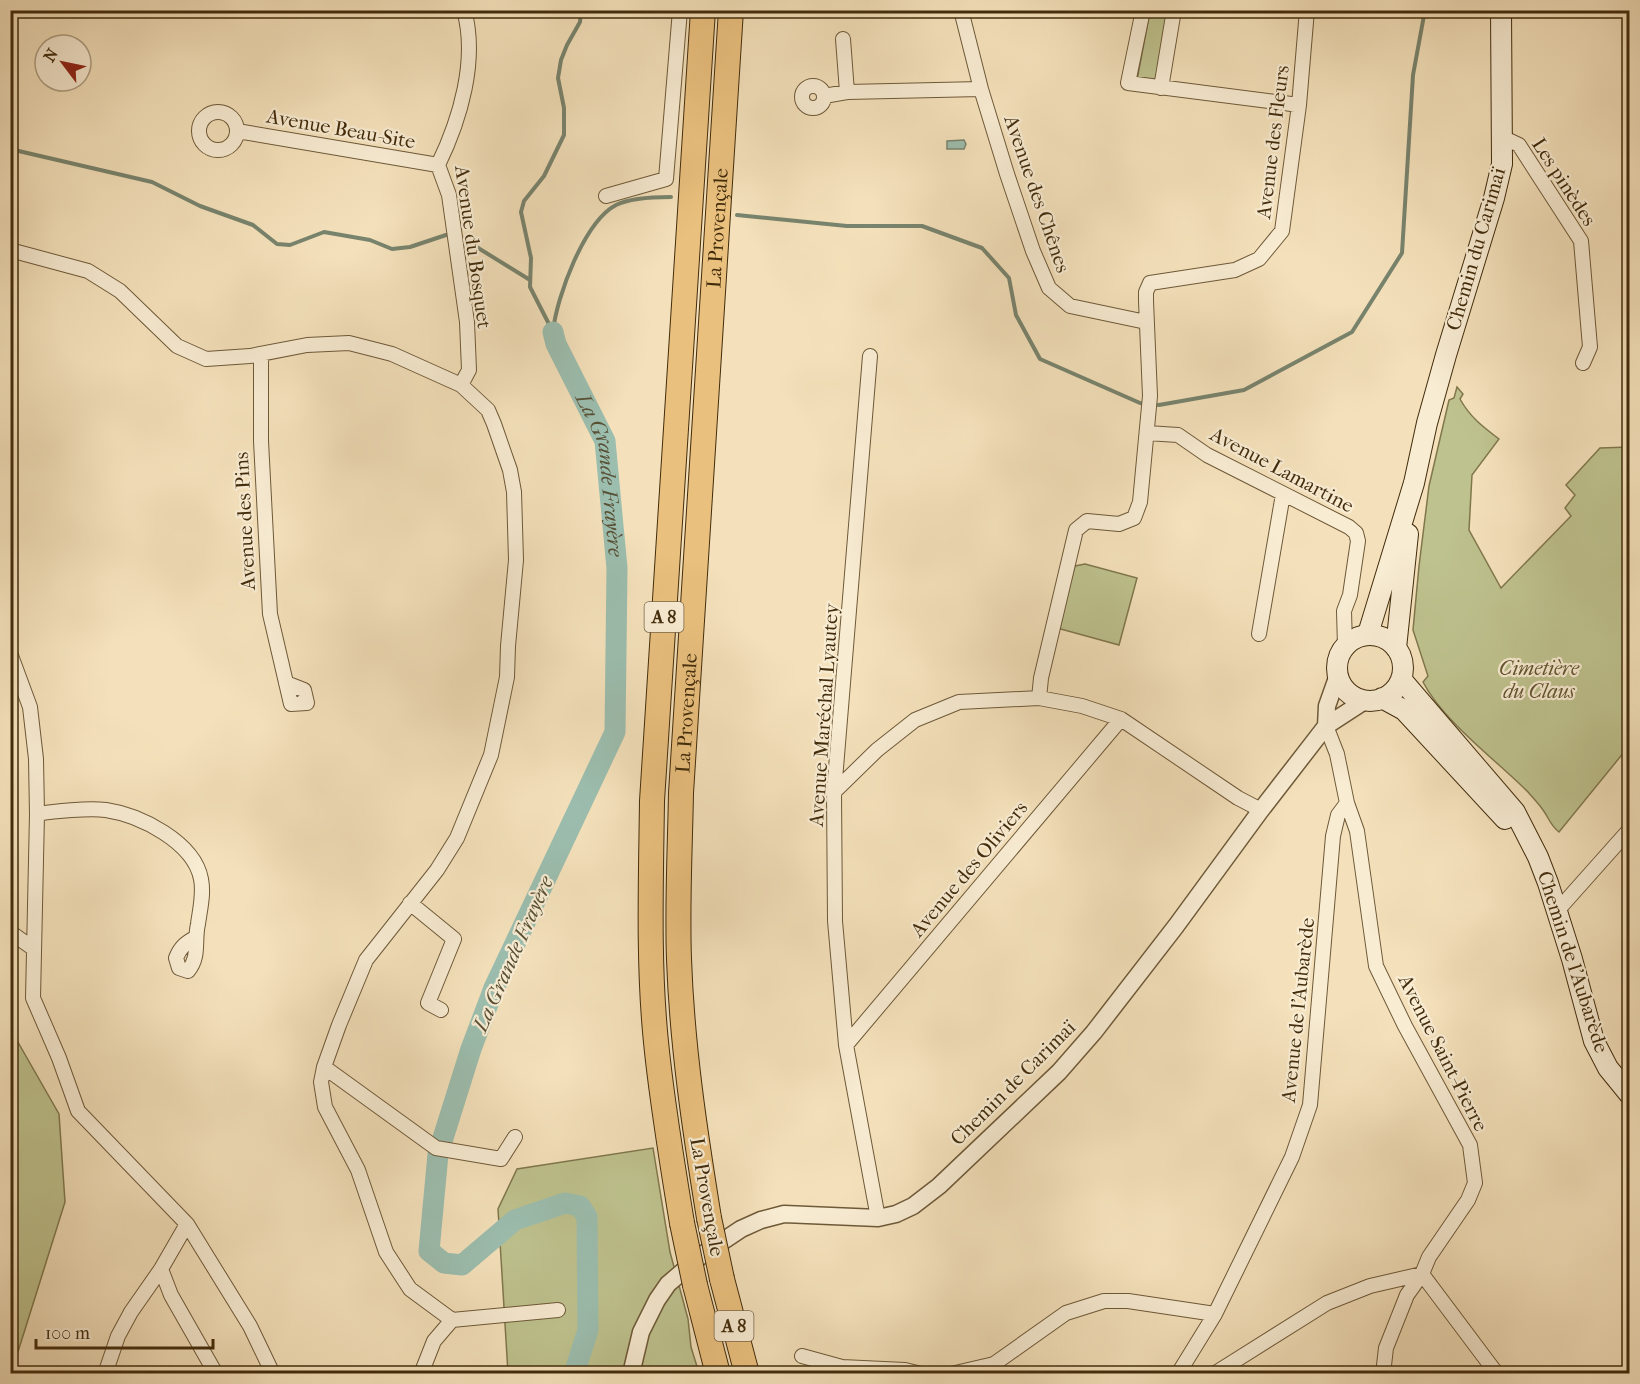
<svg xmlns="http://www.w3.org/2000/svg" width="1640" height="1384" font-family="'IM FELL French Canon',serif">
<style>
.green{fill:#bec28e;stroke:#80774d;stroke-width:1.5}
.water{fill:#9cbeaf;stroke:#78846e;stroke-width:1.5}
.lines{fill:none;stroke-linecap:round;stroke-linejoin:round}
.stream{stroke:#78846e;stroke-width:4}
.river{stroke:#9cbeaf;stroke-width:21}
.minor-casing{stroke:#6e5938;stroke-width:16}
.tertiary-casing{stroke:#6e5938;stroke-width:19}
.secondary-casing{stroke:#422c0c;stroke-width:22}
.motorway-casing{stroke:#422c0c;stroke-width:26}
.minor{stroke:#f8ecd3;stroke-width:14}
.tertiary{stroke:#f8ecd3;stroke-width:16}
.secondary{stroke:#f8ecd3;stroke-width:20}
.motorway{stroke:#eac07e;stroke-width:24}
.motorway-bridge-casing{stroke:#422c0c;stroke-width:26;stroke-linecap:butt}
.motorway-bridge{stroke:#eac07e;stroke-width:24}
.labels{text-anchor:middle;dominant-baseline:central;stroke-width:4.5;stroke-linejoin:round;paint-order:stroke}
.shield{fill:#f8ecd3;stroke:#796648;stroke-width:1.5}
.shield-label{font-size:18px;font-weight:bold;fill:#422c0c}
.street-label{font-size:20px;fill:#422c0c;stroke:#f8ecd3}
.park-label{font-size:20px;font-style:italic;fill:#61522c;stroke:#f8ecd3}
.water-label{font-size:21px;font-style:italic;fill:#585035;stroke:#f8ecd3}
</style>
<rect width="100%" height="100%" fill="#f4e1bb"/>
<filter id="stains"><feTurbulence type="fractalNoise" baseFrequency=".00333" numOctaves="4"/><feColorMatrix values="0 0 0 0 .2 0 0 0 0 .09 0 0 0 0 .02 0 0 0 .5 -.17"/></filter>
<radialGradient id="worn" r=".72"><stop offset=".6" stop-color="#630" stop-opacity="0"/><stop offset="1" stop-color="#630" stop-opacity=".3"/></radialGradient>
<!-- green -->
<path class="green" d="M1150,11H1169L1156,83L1137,80Z
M1457,387L1463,394L1460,399C1470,417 1483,427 1499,439L1472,475L1469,530L1501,588L1571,516L1565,508L1575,495L1566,485L1600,448L1629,447V746L1559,832C1550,825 1549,818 1543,810C1539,804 1533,798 1528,792C1496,760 1443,721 1423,682L1428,676L1413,630L1419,566L1429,486L1449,400L1454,398Z
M1085,564L1137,578L1119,645L1057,628L1075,566Z
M11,1030L59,1114L65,1202L11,1374Z
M653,1148L670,1252L688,1319L691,1347L699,1373H508L498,1209L517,1169Z"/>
<!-- water -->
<path class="water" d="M964,140L966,144L964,149H947V141Z"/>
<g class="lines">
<!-- stream -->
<path class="stream" d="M10,149L152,182L200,206L253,225L277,244L290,245L324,232L370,240L392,249L410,247L446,235
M737,215L847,226H922L982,248L1009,278L1016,315L1040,359L1140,403L1159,405L1244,390L1352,332L1402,253L1413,75L1425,10
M462,238L530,280
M553,331C557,296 584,222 616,205C630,198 656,197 671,197
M553,332L530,287L531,258L521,212L524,201L544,176L564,135V108L558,78L561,60L567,45L580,22L581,10"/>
<!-- river -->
<path class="river" id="s1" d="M553,332L556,344L605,441L617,568L615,732L494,988L471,1049L438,1154L429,1251L444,1263L462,1265L515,1220L565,1203L580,1206L587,1217L588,1330L574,1374"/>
<!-- minor casing -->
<g class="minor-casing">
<path id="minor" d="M961,10L981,89L1007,174L1033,251L1049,288L1070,306L1146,322
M1143,10L1128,83L1299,105
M843,39L847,92
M802 97a11 11 0 1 1 22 0a11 11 0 1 1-22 0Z
M1161,88L1174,10
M824,96L847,92L981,89
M199 131a19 19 0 1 1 38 0a19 19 0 1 1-38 0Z
M237,131L438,165
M1502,137L1519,145L1581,241L1590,347L1583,363
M606,196L666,179L680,10
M10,250L88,271L120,291L177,346L206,359L250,356L307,345L349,343L392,354L461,385L488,410L494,424L510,470L514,492L516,560L508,646L507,677L491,755L457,838L437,870L366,960L339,1025L324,1067L321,1082L325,1107L358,1170L386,1252L410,1289L452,1320
M261,354V441L270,614L291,704L307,703L304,690L286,683
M870,356L834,792L835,921L846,1045L878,1218
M461,385L469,370L467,322L449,195L438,165C460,120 478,60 464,10
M1147,433L1178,435L1207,455L1349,527L1356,533L1358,541L1350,595L1344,611L1345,646
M1259,634L1283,494
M10,653L30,707L36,759L37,814L33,998L59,1058L78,1111L187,1224L250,1326L273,1374
M1039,698L1041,678L1076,530L1087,521L1119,524L1134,518L1140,502L1150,396L1146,301V292L1150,283L1235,270L1259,259L1282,231L1299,105L1307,10
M1326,726L1337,754L1347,803L1357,831L1376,966L1405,1026L1470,1145L1475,1183L1468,1200L1429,1257L1422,1274L1407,1295L1386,1348L1383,1374
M834,792L877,750L915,720L959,702L1039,698L1082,706L1121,719L1238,798L1261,810
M37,814C55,811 88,808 106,810C140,815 194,842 201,879C204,894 200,909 198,924C194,941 200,957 188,971L179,968L176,958C180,948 185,943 195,938
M410,903L454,939L428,1003L441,1010
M1557,911L1630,829
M10,932L34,949
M846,1045L1121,719
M324,1067L436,1148L501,1159L515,1137
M161,1269L171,1295L216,1374
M452,1320L558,1310
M802,1356L842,1367L905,1370L921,1374
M105,1374L118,1336L131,1312L161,1269L187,1224
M421,1374L434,1341L452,1320
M951,1374L994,1364L1066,1313L1104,1301H1128L1215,1314
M1178,1374L1215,1314L1292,1157L1310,1105L1333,836L1338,815L1347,803
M1214,1374L1327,1303L1370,1286L1422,1274L1497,1374"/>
</g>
<!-- tertiary casing -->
<g class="tertiary-casing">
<path id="tertiary" d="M1326,726L1327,706L1338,675
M631,1374L641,1332L657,1300L668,1284L702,1255L741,1229L761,1220L784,1214L878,1218L896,1214L913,1206L939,1186L1059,1072L1094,1032L1176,926L1261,810L1326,726L1366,700"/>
</g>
<!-- secondary casing -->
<g class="secondary-casing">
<path id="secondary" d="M1368,634L1414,483L1427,423L1446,355L1494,198L1502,164L1501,10
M1337 668a33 33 0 1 1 66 0a33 33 0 1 1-66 0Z
M1396,648L1408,534
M1401,679L1515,812L1538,857L1548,883L1572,959L1594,1041L1608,1068L1630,1095
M1382,698L1404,710L1505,819"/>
</g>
<!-- motorway casing -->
<g class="motorway-casing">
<g id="motorway">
<path id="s2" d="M709,1218C695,1132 682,1046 679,959C677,904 680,848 681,793L731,10"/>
<path d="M682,1223C672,1163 662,1103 656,1042C648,963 651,881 652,801L703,10"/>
<path d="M722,1279L747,1374"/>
<path d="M695,1285L718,1374"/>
</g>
</g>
<!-- minor -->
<use href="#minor" class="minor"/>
<!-- tertiary -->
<use href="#tertiary" class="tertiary"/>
<!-- secondary -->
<use href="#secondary" class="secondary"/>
<!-- motorway -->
<use href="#motorway" class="motorway"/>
<!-- motorway-bridge casing -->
<g class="motorway-bridge-casing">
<path id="motorway-bridge" d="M709,1218L722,1279
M682,1223L695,1285"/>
</g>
<!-- motorway-bridge -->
<use href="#motorway-bridge" class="motorway-bridge"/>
</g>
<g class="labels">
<!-- shield labels -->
<g class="shield">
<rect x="644.5" y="602" width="39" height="30" rx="4.5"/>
<rect x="714.5" y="1311" width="39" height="30" rx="4.5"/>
</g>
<g class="shield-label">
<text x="664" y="617">A 8</text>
<text x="734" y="1326">A 8</text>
</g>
<!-- street labels -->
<g class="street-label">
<text transform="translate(341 129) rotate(10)">Avenue Beau-Site</text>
<text transform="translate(1273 142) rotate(-83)">Avenue des Fleurs</text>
<text transform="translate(1564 182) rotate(57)">Les pinèdes</text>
<text transform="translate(1037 194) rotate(71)">Avenue des Chênes</text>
<text stroke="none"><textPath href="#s2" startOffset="993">La Provençale</textPath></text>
<text transform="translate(473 247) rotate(82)">Avenue du Bosquet</text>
<text transform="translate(1476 249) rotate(-74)">Chemin du Carimaï</text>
<text transform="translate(1282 470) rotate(28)">Avenue Lamartine</text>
<text transform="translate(245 521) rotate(-93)">Avenue des Pins</text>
<text stroke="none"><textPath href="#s2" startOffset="507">La Provençale</textPath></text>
<text transform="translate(824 715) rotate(-86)">Avenue Maréchal Lyautey</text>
<text transform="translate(969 869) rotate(-50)">Avenue des Oliviers</text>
<text transform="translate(1573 962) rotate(72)">Chemin de l'Aubarède</text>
<text transform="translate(1298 1010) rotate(-84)">Avenue de l'Aubarède</text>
<text transform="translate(1443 1053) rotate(63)">Avenue Saint-Pierre</text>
<text transform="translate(1013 1083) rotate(-45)">Chemin de Carimaï</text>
<text transform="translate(707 1197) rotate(80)">La Provençale</text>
</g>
<!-- park labels -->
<g class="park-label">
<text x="1539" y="668">Cimetière<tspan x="1539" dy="23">du Claus</tspan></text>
</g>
<!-- water labels -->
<g class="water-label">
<text stroke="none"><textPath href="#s1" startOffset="153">La Grande Frayère</textPath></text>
<text transform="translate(513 954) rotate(-66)">La Grande Frayère</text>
</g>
</g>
<!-- margin -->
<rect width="1640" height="1384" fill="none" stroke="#f4e1bb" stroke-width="36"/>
<rect x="12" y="12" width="1616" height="1360" fill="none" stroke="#422c0c" stroke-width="3"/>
<rect x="18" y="18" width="1604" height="1348" fill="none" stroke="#422c0c" stroke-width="1.5"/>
<!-- north arrow -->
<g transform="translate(63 63) rotate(302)"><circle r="28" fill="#f8ecd3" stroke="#af9f83" stroke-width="1.5"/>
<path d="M0-4.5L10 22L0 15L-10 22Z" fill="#8f2418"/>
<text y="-9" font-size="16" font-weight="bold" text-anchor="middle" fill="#422c0c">N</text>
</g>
<!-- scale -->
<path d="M36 1339v9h177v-9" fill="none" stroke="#422c0c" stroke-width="3"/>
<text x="45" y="1339" font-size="18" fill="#422c0c" stroke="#f8ecd3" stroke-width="4.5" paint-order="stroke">100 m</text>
<rect width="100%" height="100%" filter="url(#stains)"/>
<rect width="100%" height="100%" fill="url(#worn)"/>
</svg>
